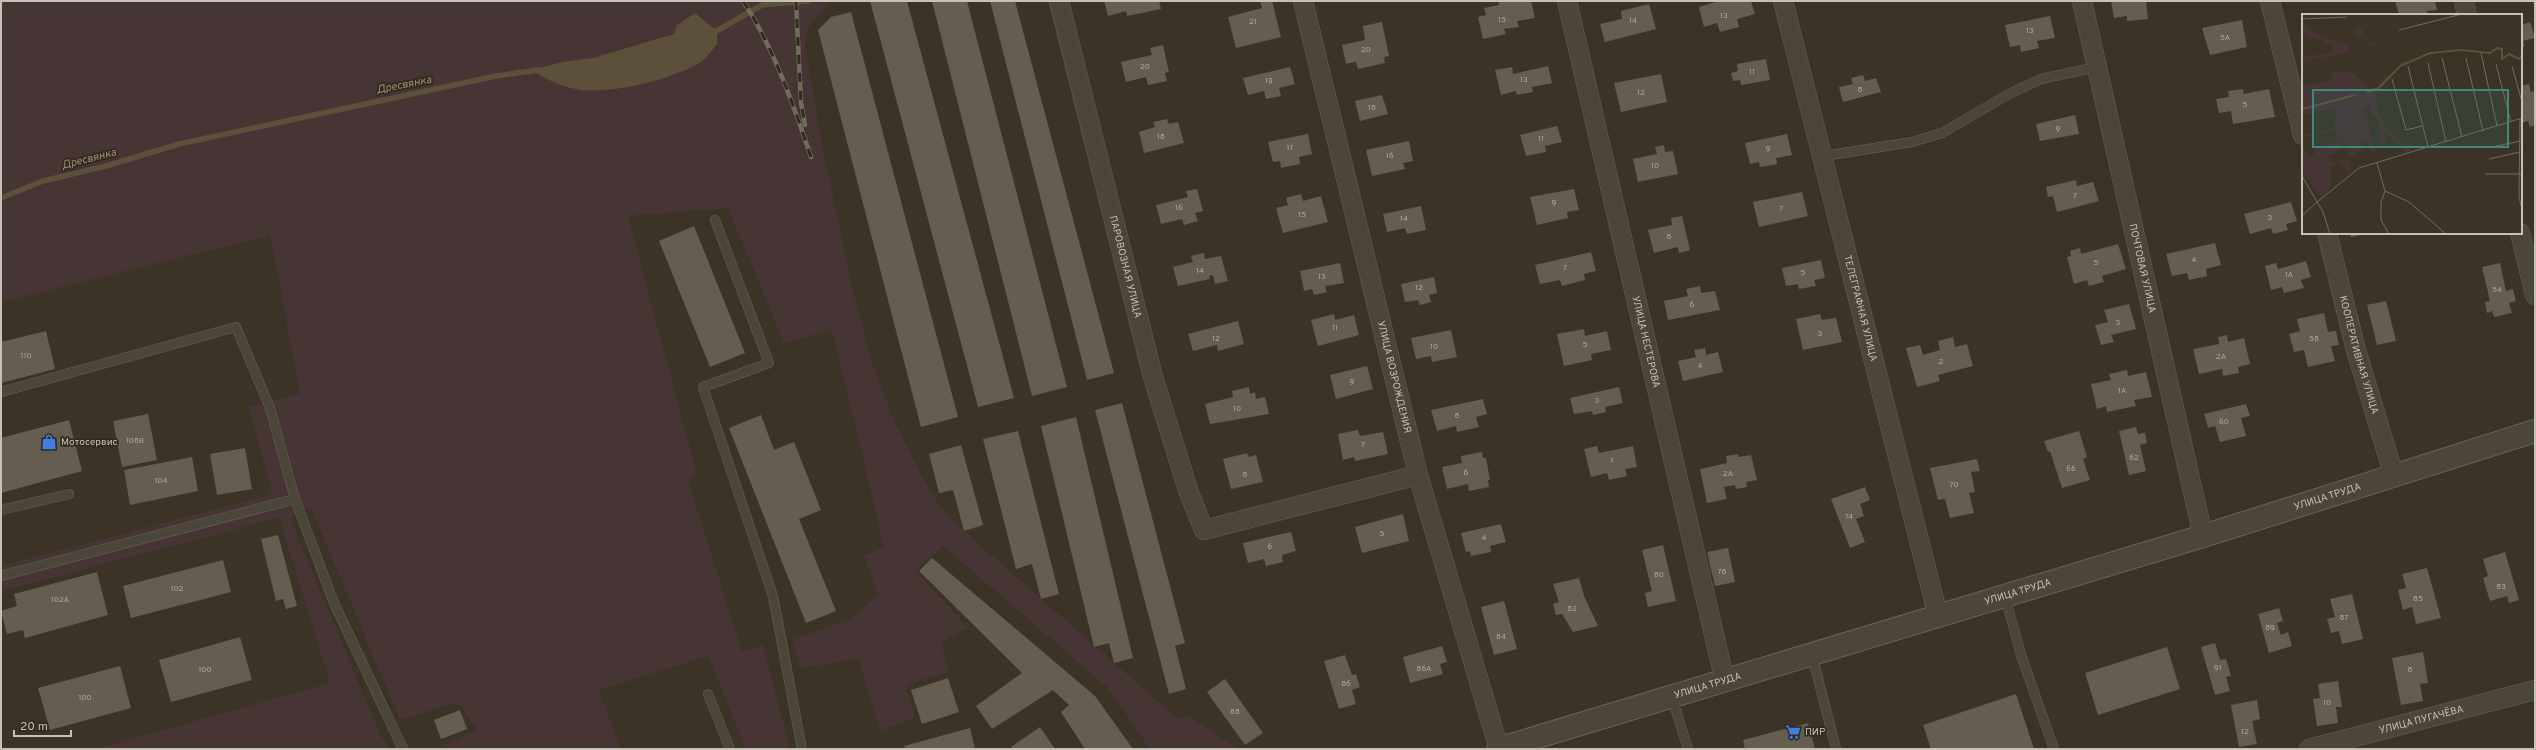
<svg xmlns="http://www.w3.org/2000/svg" width="2536" height="750" font-family="Overpass,sans-serif">
<style>
.green{fill:#473434}
.water{fill:#5d503b}
.lines{fill:none;stroke-linecap:round;stroke-linejoin:round}
.stream{stroke:#5d503b;stroke-width:5.5}
.building{fill:#655e50}
.service-casing{stroke:#696358;stroke-width:10}
.minor-casing{stroke:#696358;stroke-width:20}
.tertiary-casing{stroke:#696358;stroke-width:24}
.service{stroke:#4b453a;stroke-width:9}
.minor{stroke:#4b453a;stroke-width:19}
.tertiary{stroke:#4b453a;stroke-width:22}
.rail-casing{stroke:#716a5d;stroke-width:4.5}
.rail{stroke:#302a1f;stroke-width:3;stroke-dasharray:9;stroke-linecap:butt}
.labels{text-anchor:middle;dominant-baseline:central;stroke-width:3.5;stroke-linejoin:round;paint-order:stroke}
.number-label{font-size:8px;fill:#aea89c}
.street-label{font-size:10px;fill:#c6c1b6;stroke:#302a1f}
.poi-label{font-size:10px;fill:#c6c1b6;stroke:#302a1f;text-anchor:start}
.water-label{font-size:11px;font-style:italic;fill:#a18f73;stroke:#302a1f}
.inset-river{fill:none;stroke:#5d503b;stroke-width:2}
.inset-road{fill:none;stroke:#726c60;stroke-width:1}
.view{fill:#3d8980;fill-opacity:0.15;stroke:#3d8980;stroke-width:2}
.inset-edge{fill:none;stroke:#c6c1b6;stroke-width:2}
</style>
<rect width="100%" height="100%" fill="#3a3326"/>
<!-- green -->
<path class="green" d="M1,1H833C817,15 807,23 805,45L820,133L852,287L871,360L894,420L923,478L940,506L964,531L1178,719L1188,715L1239,749H1150L1108,688L943,546L916,571L968,628L941,643L949,672L905,685L915,718L880,731L858,658L801,669L792,640L851,618L878,595L864,556L884,547L832,330L784,343L728,208L628,216L697,474L688,480L742,651L763,645L790,749H746L708,656L599,690L621,749H435L477,730L458,702L400,720L311,508L290,518L380,734L389,749H95L330,683L279,518L1,591V566L272,494L249,407L300,393L270,235L1,302Z"/>
<!-- water -->
<path class="water" d="M695,13L717,31V44C712,50 707,58 701,62C671,80 605,97 571,88C556,84 544,78 532,70L562,62L593,58L674,34L677,25Z"/>
<g class="lines">
<!-- stream -->
<path class="stream" d="M711,34L762,5L809,1
M1,198L43,181L106,166L179,144L496,76L539,70"/>
</g>
<!-- building -->
<path class="building" d="M870,1H907L1014,398L978,407Z
M932,1H967L1067,387L1032,396Z
M990,1H1015L1114,373L1087,380Z
M1104,1H1159L1161,9L1127,16L1126,11L1108,16Z
M1260,1H1272L1281,37L1236,48L1228,17L1262,8Z
M1498,1H1531L1535,18L1517,21L1519,27L1504,29L1506,34L1483,39L1478,17L1486,15L1484,8L1499,5Z
M1719,1H1751L1755,14L1737,19L1739,27L1720,32L1717,23L1704,27L1699,7Z
M2111,1H2146L2148,19L2127,21V16L2114,18Z
M2395,1H2435L2437,10L2427,11L2428,15H2399Z
M1649,4L1656,29L1605,42L1600,24L1622,19L1621,11Z
M851,12L958,417L921,427L818,30L831,17Z
M2050,16L2055,38L2037,41L2039,48L2021,52L2020,45L2010,47L2005,25Z
M2242,20L2247,47L2210,55L2202,28Z
M1382,22L1389,56L1384,57L1385,63L1358,69L1356,62L1346,64L1342,45L1365,40L1363,26Z
M2530,22L2535,38L2523,41L2525,46L2521,47V25Z
M1163,45L1169,72L1165,73L1167,81L1148,85L1146,77L1126,82L1121,62L1152,55L1150,48Z
M1766,59L1770,80L1741,85L1740,80L1733,81L1731,73L1738,71L1737,64Z
M1548,66L1552,83L1532,87L1533,92L1517,95L1516,91L1501,95L1495,70L1512,67L1513,74Z
M1290,67L1295,84L1279,88L1281,96L1266,99L1264,91L1248,95L1243,78Z
M1661,74L1667,102L1621,112L1614,83Z
M1863,75L1865,81L1876,78L1881,92L1843,102L1839,87L1853,84L1851,78Z
M2529,84L2531,92L2535,91V125L2530,127L2528,121L2521,123V86Z
M2243,89L2244,94L2269,89L2275,117L2233,124L2231,111L2219,113L2216,99L2229,97L2228,91Z
M1382,95L1388,114L1360,121L1355,101Z
M2075,115L2079,134L2040,141L2036,124Z
M1167,119L1169,124L1178,122L1184,143L1144,153L1139,132L1155,127L1153,122Z
M1557,126L1562,142L1545,146L1546,152L1526,156L1520,135Z
M1308,134L1312,154L1299,157L1300,164L1281,168L1280,161L1273,162L1268,142Z
M1787,134L1792,155L1776,158L1777,164L1760,167L1759,162L1750,164L1745,143Z
M1409,141L1413,161L1403,163L1405,169L1372,176L1366,150Z
M1664,145L1665,152L1673,151L1678,174L1638,182L1633,159L1657,154L1655,147Z
M2076,180L2077,186L2093,182L2099,201L2057,212L2053,196L2048,197L2046,187Z
M1197,189L1203,211L1195,213L1198,221L1184,225L1182,219L1161,224L1156,205L1188,197L1186,191Z
M1574,189L1579,210L1567,212L1568,218L1537,225L1530,197Z
M1802,192L1808,216L1759,227L1753,202Z
M1301,194L1303,201L1321,196L1328,222L1283,233L1276,208L1288,205L1286,198Z
M2291,202L2297,221L2286,224L2288,230L2273,234L2271,228L2250,234L2244,214Z
M1421,206L1426,230L1407,234L1405,228L1387,232L1383,214Z
M1682,216L1690,250L1679,253L1678,247L1654,253L1648,230L1672,225L1671,218Z
M694,226L745,353L710,367L659,241Z
M2350,233H2367V234L2351,237Z
M2215,243L2221,265L2206,269L2207,276L2189,280L2187,273L2172,276L2166,254Z
M2118,244L2126,269L2102,276L2104,282L2089,286L2087,280L2074,284L2067,257L2071,256L2070,251L2080,248L2081,254Z
M1591,252L1596,271L1584,274L1585,280L1562,286L1560,280L1540,284L1535,265Z
M1204,253L1205,259L1221,256L1228,281L1215,284L1213,275L1209,276L1210,279L1178,286L1173,267L1193,262L1191,256Z
M1821,260L1825,278L1814,280L1816,286L1799,289L1798,284L1786,286L1782,268Z
M2306,261L2311,277L2301,280L2304,288L2284,293L2282,287L2271,290L2265,266L2276,263L2278,269Z
M1340,263L1344,283L1325,286L1327,292L1314,295L1312,289L1304,291L1300,271Z
M2500,263L2506,291L2513,289L2516,301L2509,303L2512,313L2494,317L2492,311L2487,313L2485,302L2490,301L2482,267Z
M1434,277L1437,293L1429,295L1431,302L1420,305L1418,300L1405,302L1401,284Z
M1700,286L1701,293L1715,291L1720,310L1668,320L1664,301L1688,296L1686,289Z
M2386,301L2396,341L2377,345L2367,305Z
M2129,304L2136,329L2111,335L2114,342L2101,345L2095,325L2108,322L2104,310Z
M2324,313L2328,332L2336,331L2339,345L2331,346L2335,361L2308,367L2304,350L2294,352L2289,334L2300,331L2297,319Z
M1334,314L1335,320L1354,315L1359,335L1318,346L1311,320Z
M1820,314L1822,320L1836,318L1842,342L1803,350L1796,319Z
M1238,321L1244,344L1218,351L1217,345L1193,351L1188,334Z
M1584,329L1585,336L1607,331L1611,350L1591,354L1592,360L1564,366L1557,334Z
M1451,330L1457,357L1432,362L1431,356L1416,359L1411,338Z
M46,331L55,369L1,383V342Z
M2227,335L2228,342L2244,338L2250,364L2238,367L2239,373L2223,376L2222,369L2199,374L2193,349L2219,344L2218,337Z
M1953,337L1955,347L1967,344L1973,366L1938,375L1940,381L1917,387L1906,348L1920,345L1923,355L1940,350L1938,341Z
M1705,348L1706,355L1718,352L1723,372L1683,381L1678,361L1696,357L1694,350Z
M1367,366L1373,389L1336,399L1330,375Z
M2127,370L2128,376L2146,372L2152,397L2134,400L2136,406L2107,412L2106,406L2097,409L2091,384L2111,380L2109,374Z
M1249,387L1250,394L1255,392L1256,399L1265,397L1269,414L1210,424L1205,404L1233,397L1232,391Z
M1619,387L1623,403L1605,407L1606,412L1593,415L1592,411L1574,414L1570,398Z
M1483,399L1487,414L1476,417L1479,427L1457,432L1456,426L1437,431L1431,410Z
M1122,403L1185,643L1175,646L1186,689L1169,694L1095,410Z
M2246,404L2250,416L2241,418L2246,436L2220,442L2215,426L2208,428L2204,414Z
M148,414L157,460L122,467L113,421Z
M761,415L774,450L794,442L821,510L799,519L836,611L806,623L729,428Z
M1076,417L1133,658L1114,663L1109,643L1094,647L1041,426Z
M69,420L82,471L1,493V438Z
M2136,427L2138,434L2145,433L2147,443L2140,445L2146,471L2129,475L2119,431Z
M1358,430L1360,436L1383,432L1388,454L1355,461L1354,457L1343,460L1338,434Z
M1018,431L1059,594L1041,599L1032,564L1016,569L983,439Z
M2079,431L2087,457L2083,459L2090,480L2062,488L2050,451L2048,452L2044,441Z
M961,445L983,525L964,531L953,490L939,493L929,454Z
M1597,446L1599,453L1633,446L1637,467L1625,469L1627,476L1609,480L1607,473L1591,477L1584,449Z
M245,448L252,489L217,495L210,454Z
M1482,452L1483,458H1486L1490,480H1488L1489,487L1469,491L1468,484L1447,489L1442,467L1462,463L1461,456Z
M1247,453L1249,457L1256,455L1263,482L1231,489L1223,459Z
M1738,454V457L1751,455L1757,480L1746,482L1747,487L1736,489L1735,485L1724,487L1727,499L1707,503L1700,469L1727,463L1726,456Z
M192,457L198,491L130,505L124,470Z
M1977,459L1980,471L1971,472L1975,492L1969,493L1974,513L1950,518L1945,499L1938,500L1930,468Z
M1865,487L1870,500L1860,504L1864,516L1856,519L1865,542L1850,548L1831,499Z
M1403,514L1409,541L1362,553L1355,527Z
M1501,524L1506,542L1490,546L1491,552L1471,556L1470,551L1466,552L1461,533Z
M1291,532L1296,551L1282,555L1283,562L1266,566L1264,559L1248,563L1243,543Z
M278,535L297,606L286,609L283,599L276,601L261,539Z
M1663,545L1676,601L1648,607L1645,593L1652,591L1642,550Z
M1728,548L1735,582L1715,586L1707,552Z
M2505,552L2519,600L2509,603L2507,596L2490,601L2483,578L2488,576L2483,559Z
M932,558L1095,696L1133,749H1085L1061,712L1069,705L1053,690L992,729L976,706L1022,673L919,571Z
M223,560L231,592L131,618L123,586Z
M2427,568L2441,618L2416,624L2412,607L2403,610L2398,590L2406,588L2402,574Z
M97,572L108,615L25,638L23,630L7,634L1,611L17,606L14,594Z
M1579,578L1584,596L1598,626L1573,632L1562,614L1556,615L1553,604L1559,602L1553,584Z
M2352,594L2363,639L2342,644L2339,631L2331,633L2327,619L2335,617L2330,599Z
M1504,601L1517,649L1494,655L1481,607Z
M2279,608L2283,621L2277,623L2281,635L2288,632L2292,646L2269,653L2258,614Z
M240,637L252,680L171,702L159,660Z
M2215,643L2220,660L2226,659L2231,676L2226,677L2230,691L2215,695L2201,647Z
M1442,646L1447,662L1440,664L1443,674L1410,683L1403,657Z
M2167,647L2180,689L2098,715L2085,673Z
M2423,652L2428,683L2420,684L2423,701L2401,705L2392,658Z
M1345,655L1352,675L1356,674L1360,687L1352,690L1356,704L1339,709L1324,661Z
M120,666L131,708L50,730L38,688Z
M948,678L959,712L922,724L911,690Z
M1225,679L1263,733L1245,745L1207,692Z
M2338,681L2342,707H2336L2338,723L2317,726L2313,699L2320,698L2318,684Z
M2016,694L2034,749H1931L1923,725Z
M2257,700L2260,719L2252,721L2257,744L2239,747L2231,705Z
M460,710L467,729L441,739L434,720Z
M1808,723L1815,749H1745L1743,740Z
M1040,727L1055,749H1012L1011,747Z
M970,728L975,749H905L904,746Z"/>
<g class="lines">
<!-- service casing -->
<g class="service-casing">
<path id="service" d="M1824,156L1912,142L1942,133L2009,94L2041,79L2097,67
M715,220L769,363L703,387L773,596L802,749
M1,392L236,327L270,408L295,499L334,603L403,749
M1,510L69,494
M1,576L295,499
M2005,596L2021,655L2054,749
M1812,655L1836,749
M708,694L730,749
M1672,698L1688,749"/>
</g>
<!-- minor casing -->
<g class="minor-casing">
<g id="minor">
<path id="s1" d="M1059,1L1153,377L1189,493L1204,530L1418,475"/>
<path id="s2" d="M1303,1L1418,475L1499,749"/>
<path id="s3" d="M1567,1L1725,682"/>
<path id="s4" d="M1783,1L1938,616"/>
<path id="s5" d="M2082,1L2203,536"/>
<path d="M2270,1L2303,135"/>
<path d="M2464,1L2467,15"/>
<path id="s6" d="M2327,233L2356,350L2394,476"/>
<path d="M2520,233L2535,295"/>
<path id="s7" d="M2309,749L2535,690"/>
</g>
</g>
<!-- tertiary casing -->
<g class="tertiary-casing">
<g id="tertiary">
<path id="s8" d="M1498,749L2203,536L2535,431"/>
</g>
</g>
<!-- service -->
<use href="#service" class="service"/>
<!-- minor -->
<use href="#minor" class="minor"/>
<!-- tertiary -->
<use href="#tertiary" class="tertiary"/>
<!-- rail casing -->
<g class="rail-casing">
<path id="rail" d="M743,1C774,48 793,104 811,157
M796,1L801,103L805,125"/>
</g>
<!-- rail -->
<use href="#rail" class="rail"/>
</g>
<!-- icons -->
<defs>
<g id="shop-bare" transform="scale(1.2)"><path d="M-5-2.5h2.3a2.7 3.5 0 0 1 5.4 0H5L5.5 6h-11ZM-1.5-2.5h3a1.5 2.3 0 0 0-3 0Z" fill="#3f7fe0" stroke="#302a1f" stroke-width="2.5" paint-order="stroke"/></g>
<g id="supermarket-bare" transform="scale(1.2)"><path d="M-6-5.5h2.5l.6 2H6L4.5 2H-2.5L-4.4-4H-6ZM-1.5 3.2a1.3 1.3 0 1 0 .1 0ZM3 3.2a1.3 1.3 0 1 0 .1 0Z" fill="#3f7fe0" stroke="#302a1f" stroke-width="2.5" paint-order="stroke"/></g>
</defs>
<g fill-rule="evenodd">
<use href="#shop-bare" x="49" y="442"/>
<use href="#supermarket-bare" x="1793" y="732"/>
</g>
<g class="labels">
<!-- number labels -->
<g class="number-label">
<text x="1724" y="16">13</text>
<text x="1502" y="20">15</text>
<text x="1633" y="21">14</text>
<text x="1253" y="22">21</text>
<text x="2030" y="31">13</text>
<text x="2225" y="38">5А</text>
<text x="1366" y="50">20</text>
<text x="1145" y="67">20</text>
<text x="1752" y="72">11</text>
<text x="1524" y="80">13</text>
<text x="1269" y="81">19</text>
<text x="1860" y="90">8</text>
<text x="1641" y="93">12</text>
<text x="2245" y="105">5</text>
<text x="1372" y="108">18</text>
<text x="2058" y="129">9</text>
<text x="1161" y="137">18</text>
<text x="1541" y="139">11</text>
<text x="1290" y="148">17</text>
<text x="1768" y="149">9</text>
<text x="1390" y="156">16</text>
<text x="1655" y="166">10</text>
<text x="2075" y="196">7</text>
<text x="1554" y="203">9</text>
<text x="1179" y="208">16</text>
<text x="1781" y="209">7</text>
<text x="1302" y="215">15</text>
<text x="2270" y="218">3</text>
<text x="1404" y="219">14</text>
<text x="1669" y="237">8</text>
<text x="2194" y="260">4</text>
<text x="2096" y="263">5</text>
<text x="1565" y="268">7</text>
<text x="1200" y="271">14</text>
<text x="1803" y="273">5</text>
<text x="2289" y="275">1А</text>
<text x="1322" y="277">13</text>
<text x="1419" y="288">12</text>
<text x="2497" y="290">54</text>
<text x="1692" y="305">6</text>
<text x="2118" y="323">3</text>
<text x="1335" y="328">11</text>
<text x="1820" y="334">3</text>
<text x="1216" y="339">12</text>
<text x="2314" y="339">58</text>
<text x="1585" y="345">5</text>
<text x="1434" y="347">10</text>
<text x="26" y="356">110</text>
<text x="2221" y="357">2А</text>
<text x="1941" y="362">2</text>
<text x="1700" y="366">4</text>
<text x="1352" y="382">9</text>
<text x="2122" y="391">1А</text>
<text x="1597" y="401">3</text>
<text x="1237" y="409">10</text>
<text x="1457" y="416">8</text>
<text x="2224" y="422">60</text>
<text x="135" y="441">108В</text>
<text x="1363" y="445">7</text>
<text x="2134" y="458">62</text>
<text x="1612" y="461">1</text>
<text x="2071" y="469">66</text>
<text x="1466" y="473">6</text>
<text x="1728" y="474">2А</text>
<text x="1245" y="475">8</text>
<text x="161" y="481">104</text>
<text x="1954" y="485">70</text>
<text x="1849" y="517">74</text>
<text x="1382" y="534">5</text>
<text x="1484" y="538">4</text>
<text x="1270" y="547">6</text>
<text x="1722" y="572">78</text>
<text x="1659" y="575">80</text>
<text x="2501" y="587">83</text>
<text x="177" y="589">102</text>
<text x="2418" y="599">85</text>
<text x="60" y="600">102А</text>
<text x="1572" y="609">82</text>
<text x="2344" y="618">87</text>
<text x="2270" y="628">89</text>
<text x="1501" y="637">84</text>
<text x="2218" y="668">91</text>
<text x="1424" y="669">86А</text>
<text x="205" y="670">100</text>
<text x="2410" y="670">8</text>
<text x="1346" y="684">86</text>
<text x="85" y="698">100</text>
<text x="2327" y="703">10</text>
<text x="1235" y="712">88</text>
<text x="2245" y="732">12</text>
</g>
<!-- street labels -->
<g class="street-label">
<text stroke="none"><textPath href="#s1" startOffset="274">ПАРОВОЗНАЯ УЛИЦА</textPath></text>
<text stroke="none"><textPath href="#s5" startOffset="274">ПОЧТОВАЯ УЛИЦА</textPath></text>
<text stroke="none"><textPath href="#s4" startOffset="317">ТЕЛЕГРАФНАЯ УЛИЦА</textPath></text>
<text stroke="none"><textPath href="#s3" startOffset="350">УЛИЦА НЕСТЕРОВА</textPath></text>
<text stroke="none"><textPath href="#s6" startOffset="126">КООПЕРАТИВНАЯ УЛИЦА</textPath></text>
<text stroke="none"><textPath href="#s2" startOffset="387">УЛИЦА ВОЗРОЖДЕНИЯ</textPath></text>
<text stroke="none"><textPath href="#s8" startOffset="867">УЛИЦА ТРУДА</textPath></text>
<text stroke="none"><textPath href="#s8" startOffset="543">УЛИЦА ТРУДА</textPath></text>
<text stroke="none"><textPath href="#s8" startOffset="219">УЛИЦА ТРУДА</textPath></text>
<text stroke="none"><textPath href="#s7" startOffset="116">УЛИЦА ПУГАЧЁВА</textPath></text>
</g>
<!-- poi labels -->
<g class="poi-label">
<text x="61" y="442">Мотосервис</text>
<text x="1805" y="732">ПИР</text>
</g>
<!-- water labels -->
<g class="water-label">
<text transform="translate(404 85) rotate(-11)">Дресвянка</text>
<text transform="translate(89 159) rotate(-14)">Дресвянка</text>
</g>
</g>
<!-- overview -->
<g transform="translate(2302 14)">
<rect width="220" height="220" fill="#3a3326"/>
<path d="M0,8L19,22L51,33L82,27L104,19L73,31L47,33V38L0,48V43L32,38L30,32L16,25L5,24L0,17ZM51 18a5 5 0 1 1 10 0a5 5 0 1 1-10 0ZM31,57L52,59L68,74L75,73L86,59L89,64L73,78L78,103L85,116L111,137L99,140L102,137L96,129L84,118L82,120L86,124L82,131L79,132L77,126L73,127L79,118L75,101L71,102L67,92H60L74,139L71,140L65,126L57,129L63,144L58,138L47,143L43,134L48,132L42,131L34,115L41,135L27,142L30,149L46,145L49,154L46,157L37,148L29,154V174L18,183L0,156V130L7,142L13,140L11,135L36,128L32,116L5,123L0,124V121L32,114L30,107L34,106L32,94L0,102V71L28,67Z" fill="#473434"/>
<path class="inset-river" d="M65,78L77,74L98,52L128,39L159,36L188,39L195,34L200,35V45L207,40L217,45L220,41M0,95L53,81"/>
<path class="inset-road" d="M0,5L45,3M97,16L160,0M179,39L195,112M140,44L160,123M164,44L181,117M126,49L144,128M194,50L209,108M106,52L126,133M210,52L220,88M90,65L104,116L120,112M218,105L217,183L220,195M185,134L219,127M187,145L218,138M75,149L83,177L79,188V206L87,220M183,160H220M0,162L21,198L28,220M83,177L107,188L144,220M15,188L57,154L220,104M0,202L15,188"/>
<path class="view" d="M11,76H206V133H11Z"/>
<rect width="220" height="220" class="inset-edge"/>
</g>
<!-- border -->
<rect width="2536" height="750" fill="none" stroke="#c6c1b6" stroke-width="4"/>
<!-- scale -->
<path d="M14 730v6h57v-6" fill="none" stroke="#c6c1b6" stroke-width="2"/>
<text x="20" y="730" font-size="12" fill="#c6c1b6" stroke="#302a1f" stroke-width="3" paint-order="stroke">20 m</text>
</svg>
